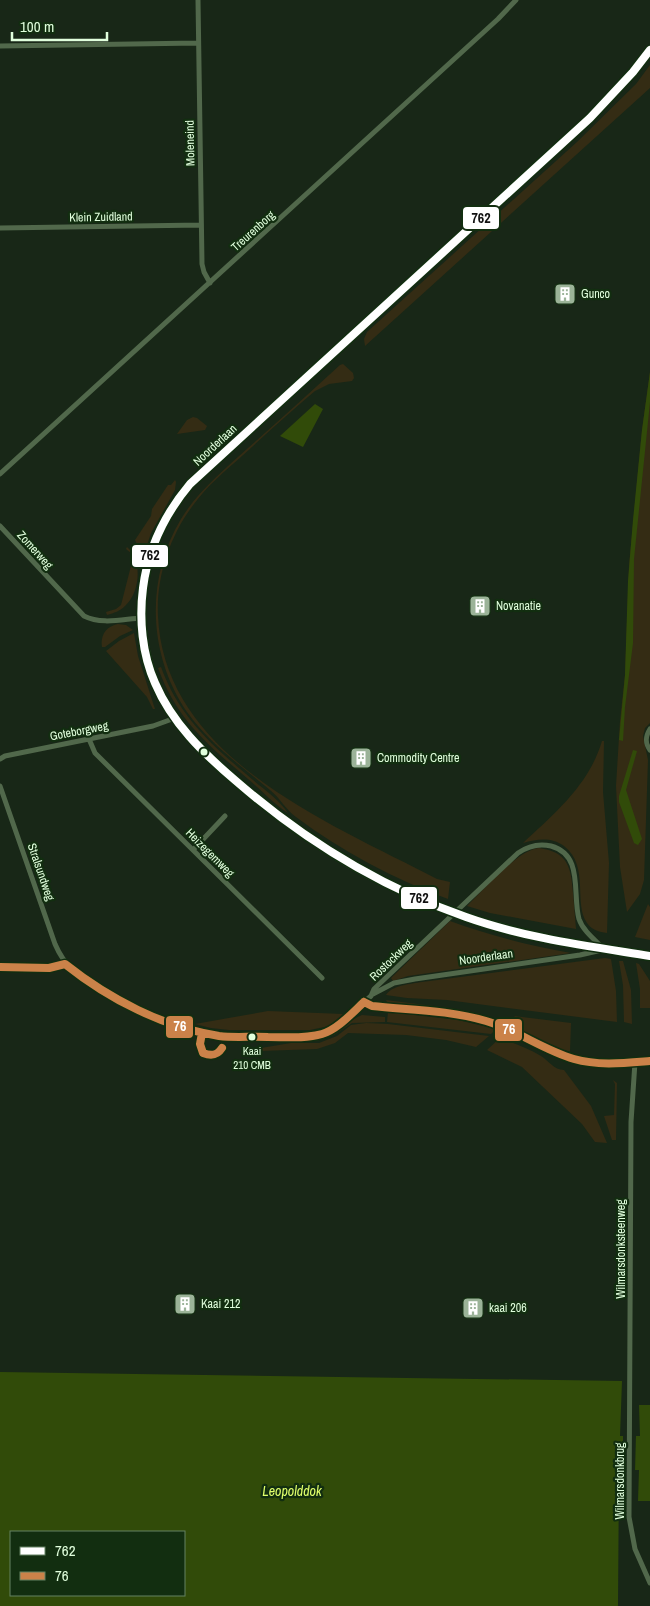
<svg xmlns="http://www.w3.org/2000/svg" width="650" height="1606" font-family="'Archivo Narrow',sans-serif">
<style>
.green{fill:#342c14}
.water{fill:#314b09;fill-rule:evenodd}
.pier{fill:#182717}
.lines{fill:none;stroke-linecap:round;stroke-linejoin:round}
.street{stroke:#51684b;stroke-width:5}
.primary{stroke:#49634a;stroke-width:8}
.primary-bridge{stroke:#49634a;stroke-width:8}
.bus-1-casing{stroke:#122e10;stroke-width:11}
.bus-2-casing{stroke:#122e10;stroke-width:11}
.bus-1{stroke:#fff;stroke-width:8}
.bus-2{stroke:#cb8249;stroke-width:8}
.bus-dot{fill:#e1ffdd;stroke:#122e10;stroke-width:2}
.labels{text-anchor:middle;dominant-baseline:central;stroke-width:4.5;stroke-linejoin:round;paint-order:stroke}
.bus-label{font-size:11px;fill:#e1ffdd;stroke:#122e10}
.street-label{font-size:12px;fill:#e1ffdd;stroke:#122e10}
.poi-label{font-size:12px;fill:#e1ffdd;stroke:#122e10;text-anchor:start}
.water-label{font-size:14px;font-style:italic;fill:#e0ff6b;stroke:#122e10}
.line-badge{stroke:#122e10;stroke-width:2}
.badge-label{font-size:14px;text-anchor:middle;font-weight:bold;fill:#fff}
.pale-badge-label{font-size:14px;text-anchor:middle;font-weight:bold;fill:#111}
</style>
<rect width="100%" height="100%" fill="#182717"/>
<!-- green -->
<path class="green" d="M650,65V88L365,346L364,339L367,332L577,142L636,84Z
M343,364L353,373L354,378L352,381L329,384L315,391C290,412 266,434 242,456C225,471 207,486 194,504C170,535 156,577 158,616C164,758 330,823 437,879L450,882L448,899C394,879 341,851 296,817C286,810 280,798 270,790C241,766 209,743 187,712C148,655 145,579 181,519C198,491 224,470 248,448C279,421 309,393 340,365Z
M650,372V723L645,728L643,736L648,760L644,880L640,894L627,912L620,867L616,786L620,721L625,675L629,565L642,430Z
M193,417L197,418L207,426L205,430L177,434L187,420Z
M175,480L176,482L175,490L151,533L143,557L135,540L151,516L152,509L168,485H171Z
M127,547C143,560 140,593 125,606C120,611 114,613 107,615L106,612L116,609L121,605L133,558L132,554L126,549Z
M118,624L126,625L133,630L120,636L105,647H102C100,636 106,626 118,624Z
M134,633L138,656L153,703L155,709H153L147,697L106,651L119,641Z
M161,667C178,714 208,742 246,774C260,787 277,797 288,813C275,805 261,790 248,779C207,744 177,720 158,668Z
M602,741H604L603,792L609,863L607,933C599,932 592,930 587,923C573,903 590,866 564,846C551,837 538,839 523,843C555,813 589,785 602,741Z
M539,848C568,852 571,867 573,893C574,905 575,917 576,929L490,913L467,906C484,890 517,850 539,848Z
M648,904L650,907V940L635,937Z
M450,921C489,935 529,946 571,953L408,976L393,981L391,978Z
M605,958L611,959L616,991L617,1022L447,1000L407,998L386,995C392,985 411,984 422,982Z
M619,961H623L631,990L632,1024L624,1022L623,985Z
M636,963L639,964L650,981V1008H640V989Z
M386,1000L450,1008L481,1014V1016L388,1004Z
M268,1011L343,1014L329,1026L310,1030H229L211,1028L195,1024Z
M388,1012L458,1020L496,1029L491,1034L387,1022Z
M362,1015L385,1017V1022L352,1023L334,1035L323,1039L316,1041H295C306,1039 316,1041 327,1036C340,1031 349,1020 362,1015Z
M514,1016L571,1023L570,1052L555,1047L517,1029L521,1022Z
M366,1023L388,1024L489,1036L476,1047L446,1040L406,1035L348,1033L335,1043L317,1049L261,1051V1048L291,1043H319L337,1036L351,1025Z
M500,1038C514,1043 528,1048 541,1056C548,1060 554,1070 564,1070L591,1106L607,1143L595,1142L582,1124L522,1067L487,1050Z
M613,1080L617,1083L616,1140H612L604,1116L614,1115L615,1084Z"/>
<!-- water -->
<path class="water" d="M650,372V402L634,559L633,643L625,707L623,741L619,740L625,675L628,581L633,520L642,430Z
M315,404L323,409L303,447L280,436Z
M633,750L637,751L626,790L642,839L638,845L634,843L619,802V796Z
M0,1372L622,1381L620,1436H640L639,1405H650V1501H638L639,1470H619L618,1606H0ZM11,1532H184V1595H11Z"/>
<!-- pier -->
<path class="pier" d="M623,1435H636L635,1471H623Z"/>
<g class="lines">
<!-- street -->
<path class="street" d="M198,0L202,264L204,272L210,283
M0,46L198,43
M0,228L201,225
M0,474L498,19L516,0
M0,526L84,616C102,625 123,619 142,618
M650,729C645,737 645,743 650,750
M89,739L95,753L322,978
M0,759L5,756L153,726L175,718
M0,786L55,944C66,970 81,977 103,990C140,1012 177,1031 220,1036C247,1039 276,1037 304,1036C337,1035 348,1016 371,996L374,989L518,853C528,846 538,843 551,846C584,855 572,894 579,919C583,931 595,940 604,949
M193,850L225,816
M0,967L49,968L65,964
M373,994L394,983L415,979L580,955L602,950
M364,1002L372,1006C409,1010 450,1011 486,1021C517,1030 543,1050 574,1059C597,1065 626,1063 650,1061
M635,1062L631,1122L629,1517L635,1549L650,1583"/>
<!-- primary -->
<path class="primary" d="M432,903C375,883 326,852 278,816C260,802 243,788 226,772C172,724 142,683 142,607C143,555 158,524 190,484L590,118L633,72L650,50
M469,918L546,939L650,956"/>
<!-- primary-bridge -->
<path class="primary-bridge" d="M432,903L469,918"/>
<!-- bus-1 casing -->
<g class="bus-1-casing">
<path id="bus-1" d="M650,50L633,72L590,118L190,484C164,515 148,548 143,588C139,619 142,654 155,683C172,723 203,753 236,781C304,840 380,887 466,917C525,938 588,946 650,956"/>
</g>
<!-- bus-2 casing -->
<g class="bus-2-casing">
<path id="bus-2" d="M0,967L49,968L65,964C109,999 163,1027 219,1036C235,1038 252,1036 268,1037C285,1037 305,1039 322,1034C338,1029 352,1013 364,1002
M364,1002L372,1006C410,1010 449,1010 486,1021C517,1030 543,1050 574,1059C598,1066 625,1063 650,1061
M202,1033L200,1044L203,1053C211,1056 217,1056 222,1048"/>
</g>
<!-- bus-1 -->
<use href="#bus-1" class="bus-1"/>
<!-- bus-2 -->
<use href="#bus-2" class="bus-2"/>
</g>
<!-- icons -->
<defs>
<g id="building-square" transform="scale(1.125)"><rect x="-9" y="-9" width="18" height="18" rx="4" fill="#9bb398" stroke="#122e10"/><path d="M-4-6H4V6H1V3H-1V6H-4ZM-2.5-4.3h1.7v1.8h-1.7ZM.8-4.3h1.7v1.8H.8ZM-2.5-1h1.7V.8h-1.7ZM.8-1h1.7V.8H.8Z" fill="#fff"/></g>
</defs>
<g fill-rule="evenodd">
<use href="#building-square" x="565" y="294"/>
<use href="#building-square" x="480" y="606"/>
<use href="#building-square" x="361" y="758"/>
<use href="#building-square" x="185" y="1304"/>
<use href="#building-square" x="473" y="1308"/>
</g>
<!-- markers -->
<g class="bus-dot">
<circle cx="204" cy="752" r="4.5"/>
<circle cx="252" cy="1037" r="4.5"/>
</g>
<g class="labels">
<!-- bus labels -->
<g class="bus-label">
<text x="252" y="1051">Kaai<tspan x="252" dy="14">210 CMB</tspan></text>
</g>
<!-- street labels -->
<g class="street-label">
<text transform="translate(190 143) rotate(-91)">Moleneind</text>
<text transform="translate(101 217) rotate(-1)">Klein Zuidland</text>
<text transform="translate(253 231) rotate(-42)">Treurenborg</text>
<text transform="translate(215 445) rotate(-43)">Noorderlaan</text>
<text transform="translate(35 550) rotate(48)">Zomerweg</text>
<text transform="translate(79 731) rotate(-11)">Goteborgweg</text>
<text transform="translate(210 853) rotate(45)">Heizegemweg</text>
<text transform="translate(41 872) rotate(71)">Stralsundweg</text>
<text transform="translate(486 957) rotate(-8)">Noorderlaan</text>
<text transform="translate(391 960) rotate(-44)">Rostockweg</text>
<text transform="translate(621 1249) rotate(-90)">Wilmarsdonksteenweg</text>
<text transform="translate(620 1481) rotate(-90)">Wilmarsdonkbrug</text>
</g>
<!-- poi labels -->
<g class="poi-label">
<text x="581" y="294">Gunco</text>
<text x="496" y="606">Novanatie</text>
<text x="377" y="758">Commodity Centre</text>
<text x="201" y="1304">Kaai 212</text>
<text x="489" y="1308">kaai 206</text>
</g>
<!-- water labels -->
<g class="water-label">
<text x="292" y="1491">Leopolddok</text>
</g>
</g>
<g class="line-badge">
<rect x="462" y="206" width="38" height="24" rx="5" fill="#fff"/>
<rect x="131" y="544" width="38" height="24" rx="5" fill="#fff"/>
<rect x="400" y="886" width="38" height="24" rx="5" fill="#fff"/>
<rect x="165" y="1015" width="29" height="24" rx="5" fill="#cb8249"/>
<rect x="494" y="1018" width="29" height="24" rx="5" fill="#cb8249"/>
</g>
<g class="badge-label">
<text x="180" y="1031">76</text>
<text x="509" y="1034">76</text>
</g>
<g class="pale-badge-label">
<text x="481" y="223">762</text>
<text x="150" y="560">762</text>
<text x="419" y="903">762</text>
</g>
<!-- legend -->
<rect x="10" y="1531" width="175" height="65" fill="#122e10" stroke="#658262"/>
<rect x="20" y="1547" width="25" height="8" fill="#ffffff" stroke="#658262"/>
<text x="55" y="1556" font-size="15" fill="#e1ffdd">762</text>
<rect x="20" y="1572" width="25" height="8" fill="#cb8249" stroke="#658262"/>
<text x="55" y="1581" font-size="15" fill="#e1ffdd">76</text>
<!-- scale -->
<path d="M12 32v8h95v-8" fill="none" stroke="#e1ffdd" stroke-width="2.5"/>
<text x="20" y="32" font-size="15" fill="#e1ffdd" stroke="#122e10" stroke-width="4" paint-order="stroke">100 m</text>
</svg>
